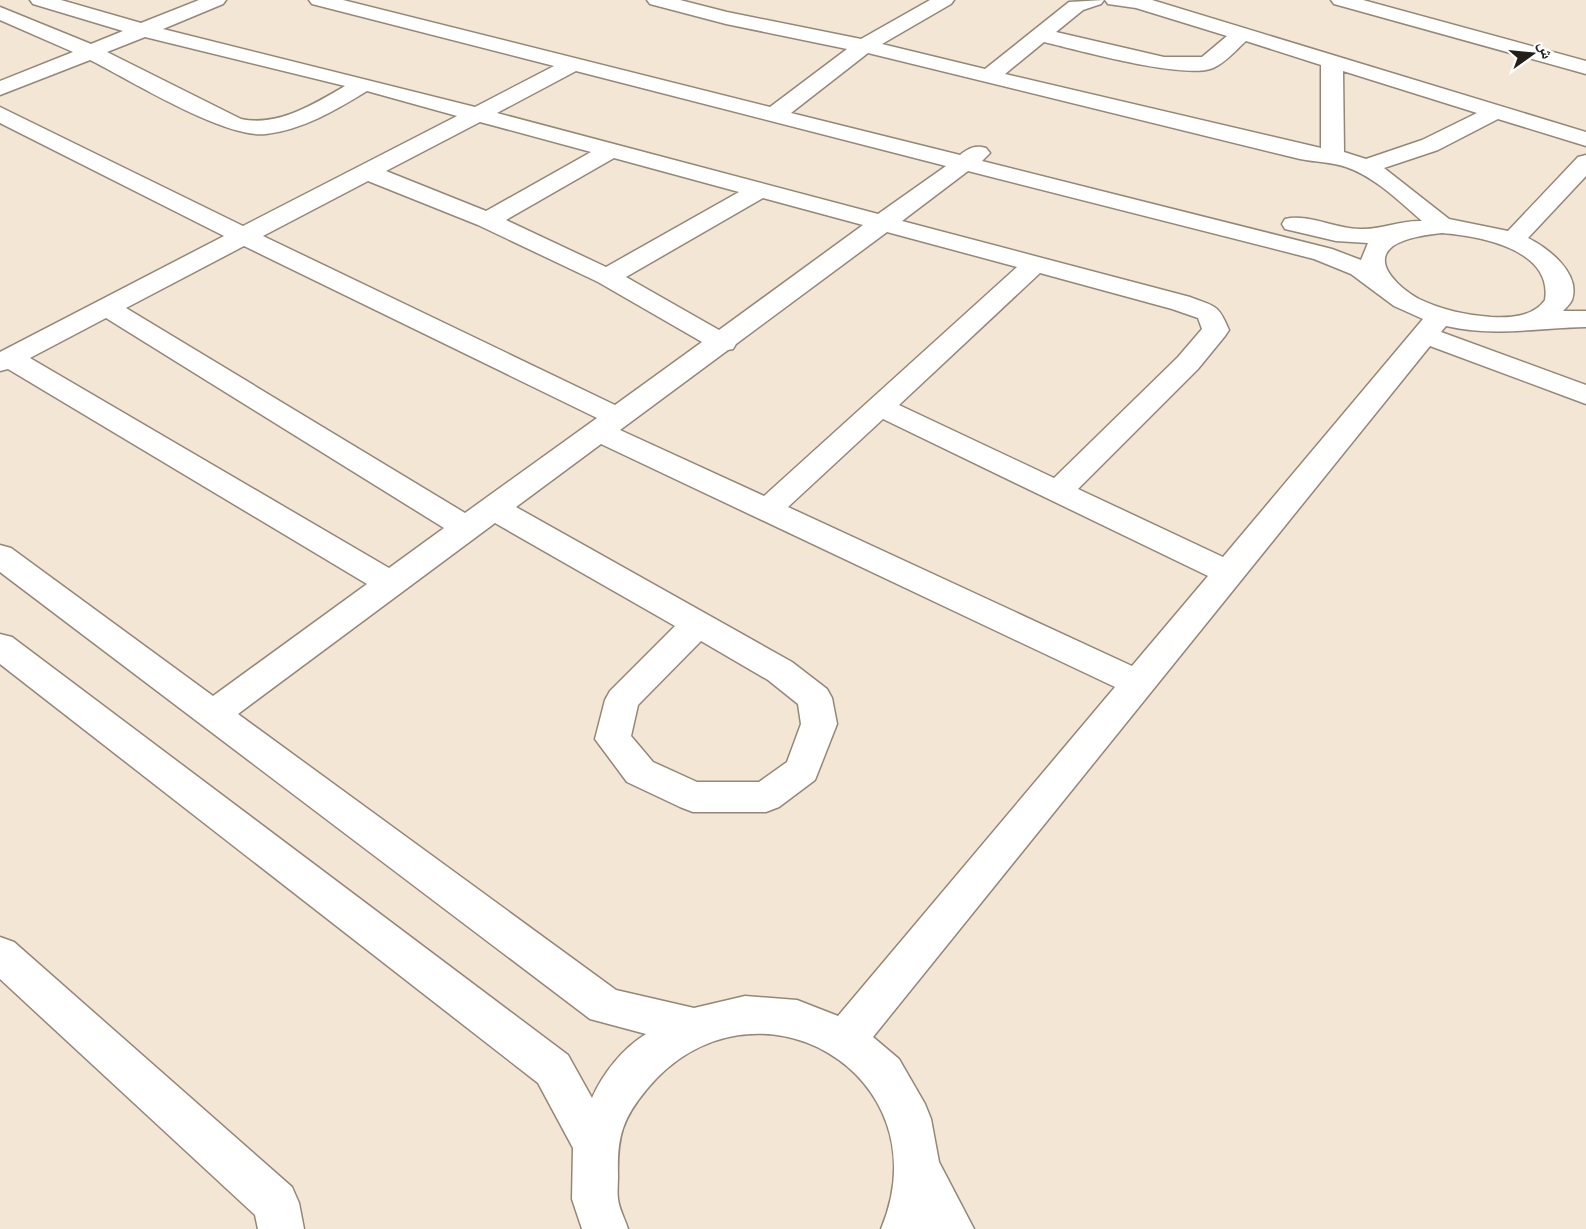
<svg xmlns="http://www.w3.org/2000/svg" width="1586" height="1229" font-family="'Titillium Web','Noto Naskh Arabic',sans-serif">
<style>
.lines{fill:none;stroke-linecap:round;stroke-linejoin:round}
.minor-casing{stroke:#948777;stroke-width:3}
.minor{fill:#fff;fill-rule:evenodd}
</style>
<rect width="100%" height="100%" fill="#f4e6d5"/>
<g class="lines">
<!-- minor casing -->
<g class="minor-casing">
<path id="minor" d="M30,0H61L141,23L199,0H226L223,4L163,29L475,107L554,66L312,4L309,0H343L770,107L847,49L726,24L650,4L647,0H680L727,12L861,39L930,0H954L951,4L882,44L985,69L1069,2L1104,0L1101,4L1083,10L1056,32L1164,57H1202L1227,36L1136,8L1108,4L1105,0H1152L1586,132V146L1498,119L1438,150L1384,168L1449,219L1508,231L1578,157L1586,155V176L1528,238C1548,248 1581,273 1572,300C1570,304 1566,308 1563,311H1586V327C1538,328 1493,337 1446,326L1441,332L1586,385V404L1430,346L873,1037L899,1059L925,1104L931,1119L939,1162L974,1229H881C946,1073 753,962 647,1089C622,1119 617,1137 618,1176C618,1183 617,1192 618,1199C619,1209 625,1219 628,1229H582L572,1199L573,1148L538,1083L0,664V634L12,637L568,1055L592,1098C603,1073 623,1048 646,1034L590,1019L0,572V545L11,548L213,696L367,584L8,369L0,371V352L224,236L0,123V107L243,226L457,116L367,91C336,110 302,130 266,134C225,139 130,80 90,60L0,95V81L73,52L0,20V7L91,44L123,31L33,4ZM145,37L345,86C314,104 278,127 241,119L107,52ZM1246,41L1321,65V148L1005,74L1044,42C1078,50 1184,80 1213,68C1225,63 1236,50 1246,41ZM868,53L1300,159C1315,162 1331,162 1346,167C1375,177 1399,201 1422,221C1401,220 1381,230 1360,229C1336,229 1308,213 1285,219L1282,224L1285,229L1336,241L1368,243L1361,260L1332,249L982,161L990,153L986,148C975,145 969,148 960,155L791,113ZM576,71L946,166L878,214L497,113ZM1343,71L1477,113L1422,140L1366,159L1344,152ZM480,122L591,152L486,211L386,171ZM614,158L739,192L606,267L506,220ZM968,171L1314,259L1351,274L1394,306L1423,319L1223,557L1078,489L1198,369L1225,336L1229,330C1218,304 1216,307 1190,297L902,221ZM368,181L478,225L598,282L702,342L615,405L263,236ZM763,198L863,225L719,330L626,277ZM887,232L1017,267L764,496L620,430L728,350L733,349L736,344ZM1442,233C1479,236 1553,249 1545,300C1533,317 1510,318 1491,317C1466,315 1442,310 1419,299C1404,291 1369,264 1393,246C1407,237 1426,235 1442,233ZM244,246L597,418L465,513L126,308ZM1040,273L1172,309L1198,318L1202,329L1178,357L1054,478L899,405ZM106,318L444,528L389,568L30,358ZM883,419L1208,576L1132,666L788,507ZM601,444L1115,687L838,1016L797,1000L745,996L694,1008L616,990L238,714L495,523L675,626L610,691L605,700L595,739L627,782L680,807L693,812H766L779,807L815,780L837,724L832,698L827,689L792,662L516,507ZM701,641L768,680L798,704L801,724L787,762L759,782H697L653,762L631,736L638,705Z
M1331,0H1363L1586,61V74L1334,4Z
M0,937L14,942L292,1187L299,1203L304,1229H258L255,1215L0,979Z"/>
</g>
<!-- minor -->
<use href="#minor" class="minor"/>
</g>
<!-- north arrow -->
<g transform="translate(1532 54) rotate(75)" stroke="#ffffff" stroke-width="4.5" paint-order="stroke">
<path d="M0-4.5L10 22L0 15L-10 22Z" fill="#231e17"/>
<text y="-9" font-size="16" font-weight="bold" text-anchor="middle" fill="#231e17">ش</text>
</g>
</svg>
